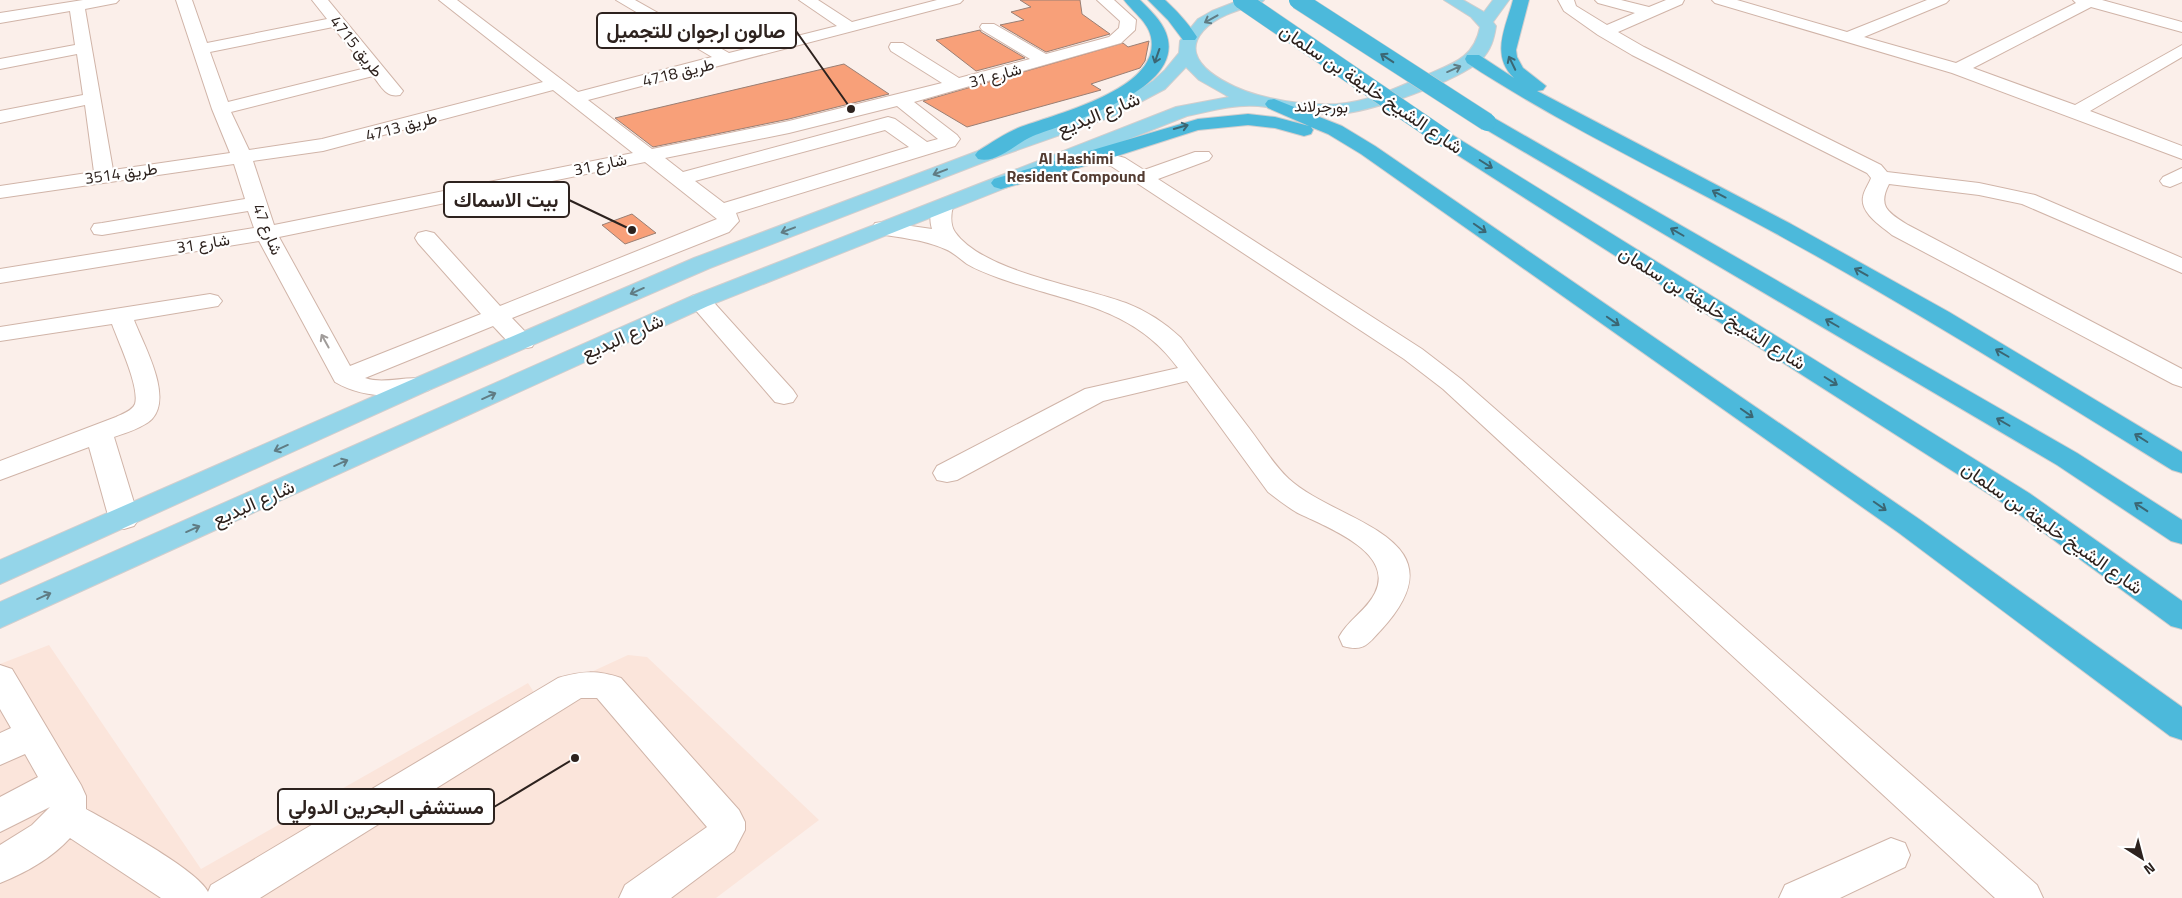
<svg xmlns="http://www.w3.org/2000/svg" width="2182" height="898" font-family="'Titillium Web',Vazirmatn,sans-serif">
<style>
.built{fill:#fbe5db}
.building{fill:#f8a079;stroke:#9a7f74}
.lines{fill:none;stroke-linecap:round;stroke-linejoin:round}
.minor-casing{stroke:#d0b4a8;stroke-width:2}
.major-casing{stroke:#d1cece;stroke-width:2}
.highway-casing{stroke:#d1cece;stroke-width:2}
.minor{fill:#fff;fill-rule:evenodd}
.major{fill:#94d5e9;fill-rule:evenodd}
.highway{fill:#4cb9db;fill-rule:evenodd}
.highway-bridge-casing{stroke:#d1cece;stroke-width:19;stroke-linecap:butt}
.highway-bridge{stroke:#4cb9db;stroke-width:18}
.oneway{stroke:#607c84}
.oneway2{stroke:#3b6673}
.oneway3{stroke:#a09c9a}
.labels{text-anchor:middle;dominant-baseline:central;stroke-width:4.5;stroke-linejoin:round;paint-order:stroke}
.far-street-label{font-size:16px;fill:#2d221e;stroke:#fff}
.far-neighbourhood-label{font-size:16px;font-weight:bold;fill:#533c32;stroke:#fff}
.street-label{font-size:19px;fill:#2d221e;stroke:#fff}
.leader{fill:none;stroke:#2d221e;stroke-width:2}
.callout-dot{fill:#2d221e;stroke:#fff;stroke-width:2}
.callout{fill:#fff;stroke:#2d221e;stroke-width:2}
.callout-label{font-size:20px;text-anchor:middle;font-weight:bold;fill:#2d221e}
</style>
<rect width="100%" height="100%" fill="#fbefea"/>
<!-- built -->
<path class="built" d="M49,645L201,869L528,683L537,697L628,655L647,657L819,820L716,898H0V664Z"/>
<!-- building -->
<path class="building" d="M1020,0H1080L1082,14L1110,34L1046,52L1000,25L1024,20L1011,12L1031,7Z
M980,30L981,32L1025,58L976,71L936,40Z
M1149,41L1145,61L1140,68L1091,84L1101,90L967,127L923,101L1123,43L1128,47Z
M844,64L889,94L789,119L653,147L615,118Z
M632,214L656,233L625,244L602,225Z"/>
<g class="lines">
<!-- minor casing -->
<g class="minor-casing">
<path id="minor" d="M83,0H119L116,3L85,9L113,170L230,153L212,109L176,0H192L207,43L327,19L312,0H328L403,91L400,95C386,98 381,86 373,76L231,112L249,150L322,139L543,82L439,0H457L578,92L712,57L616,0H635L729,53L837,26L799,0H818L852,22L937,0H963L960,3L588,100L652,149L789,121L942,83L891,51L889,47L891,43H903L959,78L1030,59L982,30L980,27L982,24H994L1046,54L1109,37L1119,28L1120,21L1097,0H1114L1136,20L1135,30L1121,43L914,102L957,135L960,139L955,146L736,213L739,221L729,232L512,318L535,342L532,347C513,352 505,338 493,326L365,378C386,385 408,374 429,380L433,385L429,390C398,398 364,399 335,382L259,241L0,283V269L254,228L248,211L102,235L94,234L91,229L94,224L102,223L245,199L234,164L0,198V186L94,172L85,105L0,123V111L83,95L77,54L0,69V59L75,45L70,11L0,23V13ZM333,27L366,68L228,102L210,52ZM553,90L633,153L274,225L253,161L323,151ZM897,106L938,139L927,142L895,119L888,117L683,172L665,158L789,133ZM885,130L909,147L724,203L695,181ZM645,162L717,219L500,306L434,233L426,231L418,233L415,238L418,243L481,314L350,366L279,237Z
M1558,0H1574L1576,6L1607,25L1635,13L1598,3L1595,0H1621L1649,7L1666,0H1684L1682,4L1618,32L1644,47L1881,165L1887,172L1979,183L2035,195L2182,258V273L2022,204L1979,195L1889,184C1877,207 1889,213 1908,225L2182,369V387L2173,384L1892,235C1881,226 1860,213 1863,197C1864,190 1869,184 1871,178L1867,173L1632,55L1598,35L1564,11Z
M1712,0H1737L1847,32L1927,0H1949L1946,3L1864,37L1956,63L2076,3L2073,0H2102L2182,22V32L2091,7L1973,68L2075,105L2182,45V57L2090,111L2182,146V159L1952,73L1715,3Z
M1096,150L1125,158L1144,170L1195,152H1209L1212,156L1209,160L1158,179L1422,349L1461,379L2037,885L2043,898H1995L1443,389L1404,359L1111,166L1089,160L1086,156L1089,152Z
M2182,168V182L2170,187L2163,185L2160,181L2163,177Z
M943,200L950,202L953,206C951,214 950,225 955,232C983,272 1081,286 1126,303C1147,311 1165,323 1181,338C1203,368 1226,398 1249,428C1262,445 1273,464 1289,479C1337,523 1467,537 1381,630C1368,644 1364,652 1343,646L1339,637C1348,620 1367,610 1375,593C1396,551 1323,526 1296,512C1286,506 1277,499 1268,492L1187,381L1103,401L957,480L947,482L937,480L933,473L937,466L1085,389L1178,368C1132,305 1067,303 999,278C988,274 977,270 967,264C960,259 953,252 945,249C923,239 899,238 875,233L872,228L875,223L883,222L932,229C929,219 930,210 936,202Z
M210,294L218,296L222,301L218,306L134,320C144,346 173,396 152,419C143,428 125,433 114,437L139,519L134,526L124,529L114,526L109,519L89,447L0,480V461L116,417C122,414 132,411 135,404C140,387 118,341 112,324L0,341V327Z
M700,294L708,296L793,390L797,396L793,402L784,404L775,402L692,306L688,301L692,296Z
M0,665L12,669L81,785L86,796V809C111,823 198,870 208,892L211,885L558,678C582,671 597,670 621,678L739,810L745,822V830L734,851L671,898H619L625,885L707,827L597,698H581L260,898H161L70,838C52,858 25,873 0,883V845L32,825L50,807L0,832V797L38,777L25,754L0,765V733L11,728L0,709Z
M1891,838L1905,843L1910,855L1905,867L1840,898H1779L1785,885Z"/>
</g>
<!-- major casing -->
<g class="major-casing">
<path id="major" d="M1240,0H1264L1261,3C1242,9 1217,15 1203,31C1175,63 1233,88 1258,95C1283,102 1311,105 1337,104C1368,102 1396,88 1424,76C1451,64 1474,59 1480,27L1471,17L1444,0H1463L1484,12L1493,0H1509L1493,22L1496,26C1494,39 1491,50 1481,60C1458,81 1369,113 1337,114C1310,116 1285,109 1258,106C1234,104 1210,111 1187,116L708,306L0,628V602L692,296L1176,107L1229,97L1199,80L1186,67L1165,89L1114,116L992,159L710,268L429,390L0,584V560L411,380L694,258L978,151L1102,108L1130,95L1153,81L1165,70L1179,53L1180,41L1198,19L1212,11Z"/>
</g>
<!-- highway casing -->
<g class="highway-casing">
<path id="highway" d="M1124,0H1140C1150,10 1161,20 1166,33C1188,90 1068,122 1033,136C1016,143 997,164 978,159L975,155L978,151C991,143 1004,134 1018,128C1053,114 1162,90 1151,37C1148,22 1133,12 1124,0Z
M1148,0H1165C1177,11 1188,23 1197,37L1195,40H1183L1168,20Z
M1513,0H1529L1516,50L1517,57L1523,68L1546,86L1543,90L1537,91L1791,224L1949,312L2182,452V473L2172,470C2041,389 1910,307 1775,233C1672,177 1565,127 1467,63L1465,59L1467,55H1479L1514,78C1490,55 1506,27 1513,0Z
M1274,99L1342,126L1375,146L1919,519L2182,707V740L2170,736L1899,533L1361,154L1328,134L1311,127L1313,130L1311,134L1304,136L1275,128L1248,125L1198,130L1092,164L1001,189L994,187L991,183L994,179L1198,119L1248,114L1275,117L1309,126L1268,108L1265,104L1268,100Z
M1487,116L1494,118L2077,453L2182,520V544L2171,541L2057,465L1480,126L1478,122L1480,118Z
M1444,132L1451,134L2029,493L2182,601V629L2171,626L2009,507L1437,142L1434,138L1437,134Z"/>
</g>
<!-- minor -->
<use href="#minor" class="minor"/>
<!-- major -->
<use href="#major" class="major"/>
<!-- highway -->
<use href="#highway" class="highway"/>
<!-- highway-bridge casing -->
<g class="highway-bridge-casing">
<path id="highway-bridge" d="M1242,0L1444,138
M1298,0L1487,122"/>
</g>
<!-- highway-bridge -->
<use href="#highway-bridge" class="highway-bridge"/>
</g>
<!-- one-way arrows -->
<defs><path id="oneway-shaft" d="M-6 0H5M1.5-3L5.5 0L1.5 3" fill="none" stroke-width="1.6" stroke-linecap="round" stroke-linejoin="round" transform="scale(1.25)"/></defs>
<g class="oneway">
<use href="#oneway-shaft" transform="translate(1211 19) rotate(151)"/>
<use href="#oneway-shaft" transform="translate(1454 69) rotate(-24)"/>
<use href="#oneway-shaft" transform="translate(940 172) rotate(159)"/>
<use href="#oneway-shaft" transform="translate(788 230) rotate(159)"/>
<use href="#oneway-shaft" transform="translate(637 291) rotate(156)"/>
<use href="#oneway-shaft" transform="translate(489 396) rotate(-24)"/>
<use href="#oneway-shaft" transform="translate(281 448) rotate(156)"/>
<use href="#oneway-shaft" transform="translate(341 463) rotate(-24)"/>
<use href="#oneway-shaft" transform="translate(193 529) rotate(-24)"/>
<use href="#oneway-shaft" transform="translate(44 596) rotate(-24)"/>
</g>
<g class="oneway2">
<use href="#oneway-shaft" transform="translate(1157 56) rotate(109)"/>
<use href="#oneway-shaft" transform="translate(1387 58) rotate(-147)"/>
<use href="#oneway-shaft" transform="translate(1512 63) rotate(-116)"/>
<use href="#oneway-shaft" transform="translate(1181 127) rotate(-16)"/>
<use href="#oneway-shaft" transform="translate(1486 164) rotate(32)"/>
<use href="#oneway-shaft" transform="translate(1719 194) rotate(-152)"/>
<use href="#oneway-shaft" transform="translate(1480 228) rotate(35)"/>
<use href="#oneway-shaft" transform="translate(1677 232) rotate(-150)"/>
<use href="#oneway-shaft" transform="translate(1861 272) rotate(-151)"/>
<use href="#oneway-shaft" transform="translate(1613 321) rotate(35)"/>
<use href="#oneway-shaft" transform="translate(1832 323) rotate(-150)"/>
<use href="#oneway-shaft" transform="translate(2002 353) rotate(-150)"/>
<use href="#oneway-shaft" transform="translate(1831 381) rotate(32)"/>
<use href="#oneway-shaft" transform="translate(1747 413) rotate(35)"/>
<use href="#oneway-shaft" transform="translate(2003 422) rotate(-150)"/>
<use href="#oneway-shaft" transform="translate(2141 438) rotate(-148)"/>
<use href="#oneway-shaft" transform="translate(1880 506) rotate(35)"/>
<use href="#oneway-shaft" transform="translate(2141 507) rotate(-147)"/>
</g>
<use class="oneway3" href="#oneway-shaft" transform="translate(325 341) rotate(-119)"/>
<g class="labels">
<!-- far-street labels -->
<g class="far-street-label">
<text transform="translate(357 46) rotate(51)">طريق 4715</text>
<text transform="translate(678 72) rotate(-14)">طريق 4718</text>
<text transform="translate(995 75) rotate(-15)">شارع 31</text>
<text transform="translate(1321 106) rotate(1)">بورجرلاند</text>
<text transform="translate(401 126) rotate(-15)">طريق 4713</text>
<text transform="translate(600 164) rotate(-12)">شارع 31</text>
<text transform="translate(121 173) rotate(-8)">طريق 3514</text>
<text transform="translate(268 229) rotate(68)">شارع 47</text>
<text transform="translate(203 243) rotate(-9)">شارع 31</text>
</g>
<!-- far-neighbourhood labels -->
<g class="far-neighbourhood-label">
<text x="1076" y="158">Al Hashimi<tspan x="1076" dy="18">Resident Compound</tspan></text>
</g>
<!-- street labels -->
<g class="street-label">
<text transform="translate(1372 88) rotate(34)">شارع الشيخ خليفة بن سلمان</text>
<text transform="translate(1098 113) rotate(-22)">شارع البديع</text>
<text transform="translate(1713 307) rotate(32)">شارع الشيخ خليفة بن سلمان</text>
<text transform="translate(622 336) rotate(-24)">شارع البديع</text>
<text transform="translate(253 502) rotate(-24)">شارع البديع</text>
<text transform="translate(2053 527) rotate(35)">شارع الشيخ خليفة بن سلمان</text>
</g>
</g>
<!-- callouts -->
<path class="leader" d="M851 109L796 31M632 230L569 200M575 758L494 807"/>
<g class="callout-dot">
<circle cx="851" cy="109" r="5"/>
<circle cx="632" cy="230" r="5"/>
<circle cx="575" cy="758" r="5"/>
</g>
<g class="callout">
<rect x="597" y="13" width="199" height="35" rx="5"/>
<rect x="444" y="182" width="125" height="35" rx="5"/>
<rect x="278" y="789" width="216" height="35" rx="5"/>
</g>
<g class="callout-label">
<text x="696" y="38">صالون ارجوان للتجميل</text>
<text x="506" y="207">بيت الاسماك</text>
<text x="386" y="814">مستشفى البحرين الدولي</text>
</g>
<!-- north arrow -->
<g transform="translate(2142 858) rotate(144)" stroke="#ffffff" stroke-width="4" paint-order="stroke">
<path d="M0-4L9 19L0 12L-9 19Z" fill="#2d221e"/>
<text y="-8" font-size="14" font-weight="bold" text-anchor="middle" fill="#2d221e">N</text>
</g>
</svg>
